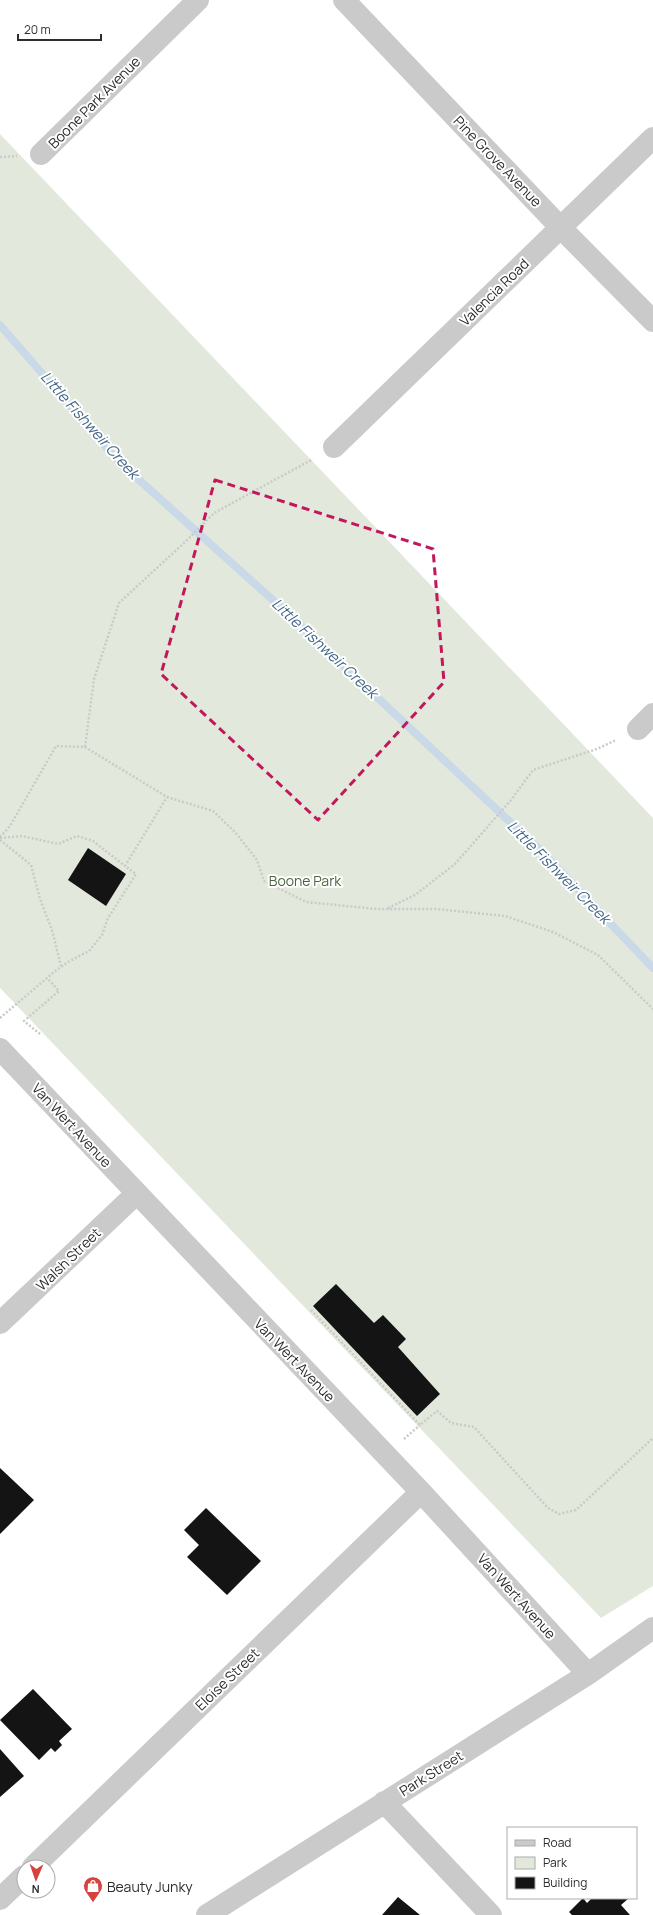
<svg xmlns="http://www.w3.org/2000/svg" width="653" height="1915" font-family="Manrope,sans-serif">
<style>
.green{fill:#e2e9dc}
.lines{fill:none;stroke-linecap:round;stroke-linejoin:round}
.stream{stroke:#cad9e8;stroke-width:8}
.building{fill:#141414}
.path{stroke:#cacaca;stroke-width:2.5;stroke-dasharray:2 2;stroke-linecap:butt}
.minor{stroke:#cacaca;stroke-width:22}
.marked{fill:none;stroke:#c2185b;stroke-width:3;stroke-dasharray:8 5;stroke-linejoin:round}
.labels{text-anchor:middle;dominant-baseline:central;stroke-width:4;stroke-linejoin:round;paint-order:stroke}
.street-label{font-size:14px;fill:#2d2d2d;stroke:#fff}
.park-label{font-size:14px;fill:#4d643f;stroke:#fff}
.poi-label{font-size:14px;fill:#2d2d2d;stroke:#fff;text-anchor:start}
.water-label{font-size:15px;font-style:italic;fill:#436687;stroke:#fff}
</style>
<rect width="100%" height="100%" fill="#fff"/>
<!-- green -->
<path class="green" d="M0,134L653,818V1586L601,1618L0,988Z"/>
<g class="lines">
<!-- stream -->
<path class="stream" d="M0,325L118,461L284,610L542,852L653,968"/>
</g>
<!-- building -->
<path class="building" d="M88,848L126,874L106,906L68,880Z
M336,1284L374,1323L383,1315L406,1339L398,1347L440,1394L417,1416L313,1306Z
M0,1468L34,1500L0,1534Z
M206,1508L261,1561L227,1595L187,1557L199,1545L184,1530Z
M33,1689L72,1729L59,1741L62,1745L55,1752L51,1748L39,1760L0,1720Z
M0,1749L24,1776L0,1797Z
M398,1897L420,1915H382Z
M583,1898L587,1903L592,1898H629L621,1905L630,1915H572L569,1912Z"/>
<g class="lines">
<!-- path -->
<path class="path" d="M0,157L17,156
M85,747L94,679L119,603L184,543L214,513L313,459
M0,837L10,826L56,746L85,747L167,797L213,811L235,832L257,860L264,881L306,902L377,909H436L505,916L553,932L598,955L653,1009
M0,838L22,836L58,844L77,836L93,841L125,866
M0,840L31,865L40,899L52,930L61,966
M388,908L415,895L455,864L511,800L533,770L597,749L616,740
M0,1018L54,972L68,962L89,951L102,935L108,918L136,874L125,866L167,797
M40,1034L24,1021L59,991L47,978
M311,1310L420,1425L437,1411L451,1423L474,1427L548,1508L559,1514L576,1510L653,1438
M404,1439L420,1425"/>
<!-- minor -->
<path class="minor" d="M344,0L561,228L653,321
M41,154L198,0
M334,447L653,138
M638,729L653,714
M0,1049L421,1492L588,1674
M0,1323L136,1194
M384,1802L491,1915
M33,1867L421,1492
M0,1899L24,1876
M207,1915L588,1674L653,1628"/>
</g>
<!-- marked area -->
<path class="marked" d="M215,480L433,549L444,682L318,820L161,674Z"/>
<!-- icons -->
<defs>
<g id="shop-pin" transform="scale(1)"><path d="M0 17L-7.5 6A9.5 9.5 0 1 1 7.5 6Z" fill="#d44340" stroke="#fff"/><path d="M-5-2.5h2.3a2.7 3.5 0 0 1 5.4 0H5L5.5 6h-11ZM-1.5-2.5h3a1.5 2.3 0 0 0-3 0Z" fill="#fff"/></g>
</defs>
<g fill-rule="evenodd">
<use href="#shop-pin" x="93" y="1886"/>
</g>
<g class="labels">
<!-- street labels -->
<g class="street-label">
<text transform="translate(94 102) rotate(-45)">Boone Park Avenue</text>
<text transform="translate(498 161) rotate(46)">Pine Grove Avenue</text>
<text transform="translate(494 292) rotate(-44)">Valencia Road</text>
<text transform="translate(72 1125) rotate(47)">Van Wert Avenue</text>
<text transform="translate(68 1259) rotate(-44)">Walsh Street</text>
<text transform="translate(295 1360) rotate(46)">Van Wert Avenue</text>
<text transform="translate(517 1596) rotate(48)">Van Wert Avenue</text>
<text transform="translate(227 1679) rotate(-44)">Eloise Street</text>
<text transform="translate(431 1773) rotate(-32)">Park Street</text>
</g>
<!-- park labels -->
<g class="park-label">
<text x="305" y="880">Boone Park</text>
</g>
<!-- poi labels -->
<g class="poi-label">
<text x="107" y="1886">Beauty Junky</text>
</g>
<!-- water labels -->
<g class="water-label">
<text transform="translate(90 425) rotate(48)">Little Fishweir Creek</text>
<text transform="translate(325 648) rotate(43)">Little Fishweir Creek</text>
<text transform="translate(559 872) rotate(45)">Little Fishweir Creek</text>
</g>
</g>
<!-- legend -->
<rect x="507" y="1827" width="130" height="72" fill="#ffffff" stroke="#ababab"/>
<rect x="515" y="1840" width="20" height="6" fill="#cacaca" stroke="#ababab"/>
<text x="543" y="1847" font-size="12" fill="#2d2d2d">Road</text>
<rect x="515" y="1857" width="20" height="12" fill="#e2e9dc" stroke="#ababab"/>
<text x="543" y="1867" font-size="12" fill="#2d2d2d">Park</text>
<rect x="515" y="1877" width="20" height="12" fill="#141414" stroke="#ababab"/>
<text x="543" y="1887" font-size="12" fill="#2d2d2d">Building</text>
<!-- north arrow -->
<g transform="translate(36 1879) rotate(182)"><circle r="19" fill="#ffffff" stroke="#ababab"/>
<path d="M0-3L7 15L0 10L-7 15Z" fill="#d44340"/>
<text y="-6" font-size="11" font-weight="bold" text-anchor="middle" fill="#2d2d2d">N</text>
</g>
<!-- scale -->
<path d="M18 34v6h83v-6" fill="none" stroke="#2d2d2d" stroke-width="2"/>
<text x="24" y="34" font-size="12" fill="#2d2d2d" stroke="#ffffff" stroke-width="3" paint-order="stroke">20 m</text>
</svg>
